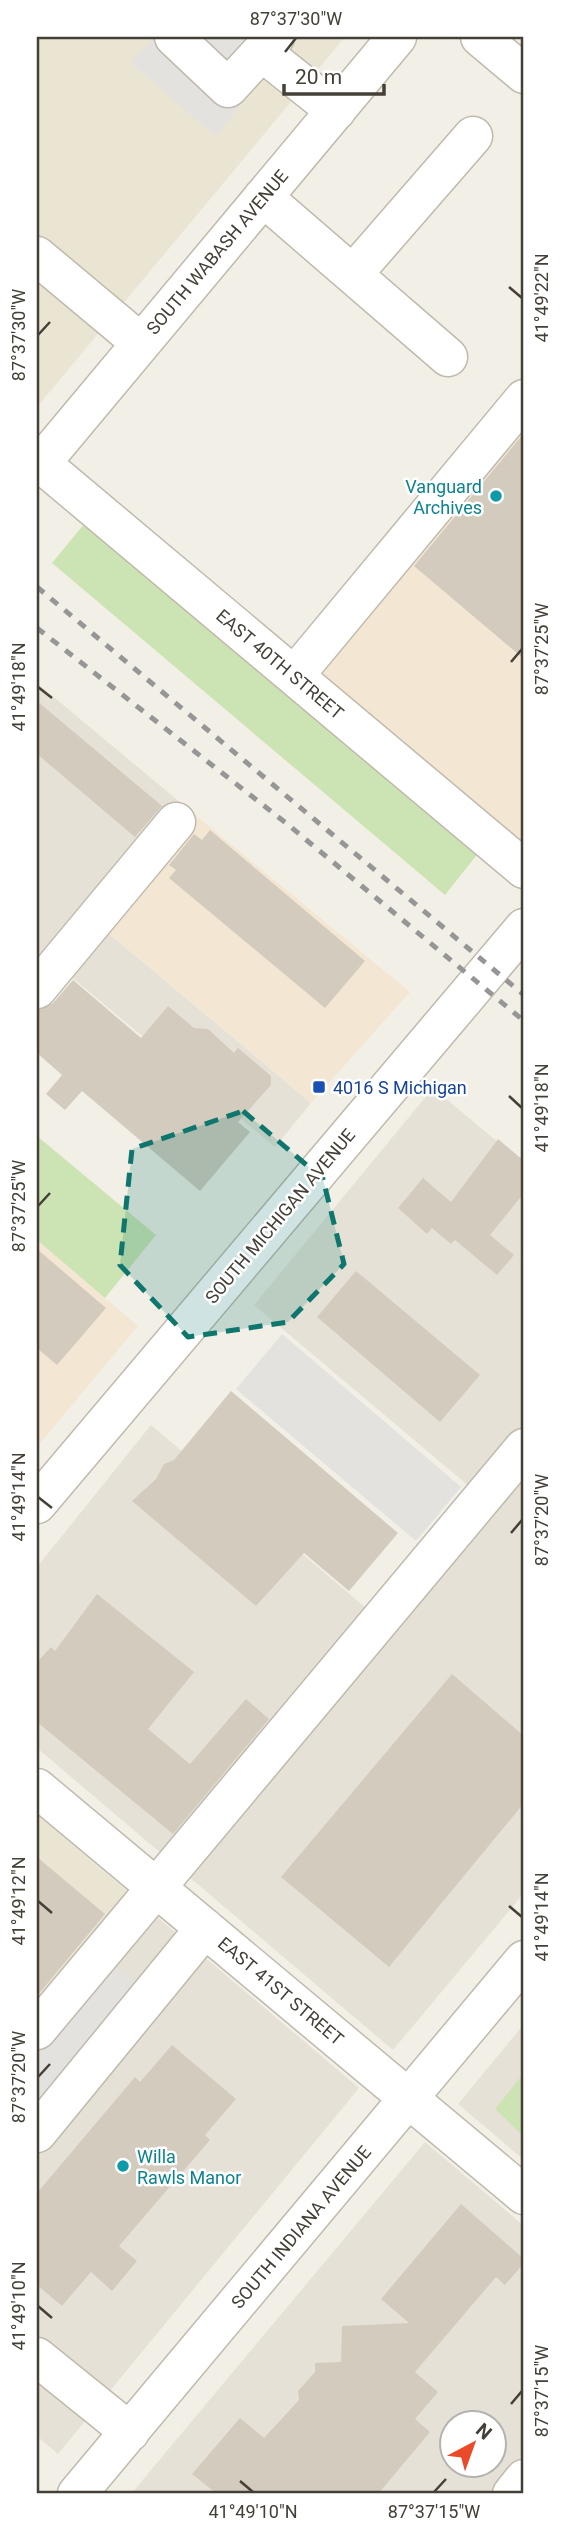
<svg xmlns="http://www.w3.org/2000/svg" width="561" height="2531" font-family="Roboto,sans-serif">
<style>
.residential{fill:#e6e1d6;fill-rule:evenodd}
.commercial{fill:#f3e7d4}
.education{fill:#eae4d2}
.green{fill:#cce4b3}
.parking{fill:#e4e2df}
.building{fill:#d3cbbd}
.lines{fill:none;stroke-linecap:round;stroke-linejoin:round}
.minor-casing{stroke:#c0baad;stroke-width:41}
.minor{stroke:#fff;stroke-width:38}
.rail{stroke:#969696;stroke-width:5;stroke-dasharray:9 9;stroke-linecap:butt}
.marked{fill:#0f766e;fill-opacity:0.2;stroke:#0f766e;stroke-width:5;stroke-dasharray:14 9;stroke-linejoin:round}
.ticks{fill:none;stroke:#454037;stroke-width:2.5}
.culture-dot{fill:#0f9aa8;stroke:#fff;stroke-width:2.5}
.transit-dot{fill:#1a4fb4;stroke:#fff;stroke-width:2.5}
.labels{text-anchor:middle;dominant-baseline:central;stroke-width:5;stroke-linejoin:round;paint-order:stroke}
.street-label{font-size:18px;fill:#454037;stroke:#fff}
.culture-label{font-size:18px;fill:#0d838f;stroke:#fff;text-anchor:end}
.transit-label{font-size:18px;fill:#164399;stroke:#fff;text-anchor:start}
.neatline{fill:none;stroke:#454037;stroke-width:2.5}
.ticks-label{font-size:18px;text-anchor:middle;fill:#454037}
</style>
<rect width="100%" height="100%" fill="#f2efe7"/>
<!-- residential -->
<path class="residential" d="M37,683L187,808L94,921L311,1103L275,1147L57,965L37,989Z
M433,1088L524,1164V1893L393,2050L37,1748V1567L151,1425L380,1620L483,1498L254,1305Z
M142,1904L359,2088L58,2454L37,2436V2030Z
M524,2024V2160L458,2104Z
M425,2142L524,2226V2494H131ZM452,2422H494V2464H452Z"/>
<!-- commercial -->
<path class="commercial" d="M524,399V852L303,665Z
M187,808L410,992L311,1103L94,921Z
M37,1240L138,1326L37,1447Z"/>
<!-- education -->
<path class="education" d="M37,37H345L37,407Z
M37,1815L142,1904L37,2030Z"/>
<!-- green -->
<path class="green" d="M89,518L484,846L445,895L52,563Z
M37,1136L156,1235L105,1298L37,1240Z
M524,2073V2137L495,2109Z"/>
<!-- parking -->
<path class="parking" d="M154,37H299L215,136L131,63Z
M282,1334L461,1487L416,1541L236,1389Z
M114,1965L145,1990L37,2119V2058Z"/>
<!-- building -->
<path class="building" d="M524,433V659L414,566Z
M37,701L162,806L135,837L37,754Z
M210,830L365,961L325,1008L169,878L176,870L169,865L194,834L202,840Z
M73,980L141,1038L168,1006L194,1028L208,1029L234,1053L238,1048L271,1076V1085L238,1122L250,1132L200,1191L82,1091L65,1110L46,1094L62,1075L37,1053V1011L53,1003Z
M498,1139L524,1161V1193L490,1235L514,1255L497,1275L455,1240L451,1244L432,1228L427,1234L398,1208L423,1178L451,1202Z
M37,1249L106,1308L57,1365L37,1348Z
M356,1271L480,1375L440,1422L317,1317Z
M231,1391L398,1533L349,1591L304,1553L256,1606L132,1501L156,1479L164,1464L174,1460Z
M97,1594L194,1672L148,1729L190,1764L246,1699L269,1719L173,1834L37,1722V1662L51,1647L55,1651Z
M452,1674L524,1736V1803L389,1967L281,1877Z
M37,1857L105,1914L37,1996Z
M172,2045L236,2099L205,2135L210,2140L119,2246L137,2261L112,2291L91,2272L62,2306L37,2285V2193L135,2077L140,2082Z
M461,2204L524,2259V2263L505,2285L496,2277L415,2372L438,2392L415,2419L430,2432L378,2494H217L192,2474L240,2418L264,2438L299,2400L298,2391L315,2372V2363L341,2362L342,2326L409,2323L381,2299Z"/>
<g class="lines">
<!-- minor casing -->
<g class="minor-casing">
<path id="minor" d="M174,37L228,88L275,37
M480,37L524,74
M262,52L336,111
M263,197L448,357
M37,256L141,343
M353,274L473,136
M37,460L524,869
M37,468L397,37
M294,676L524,399
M37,989L176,822
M37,1504L524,928
M37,1788L524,2195
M37,2030L524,1448
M37,2133L205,1928
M37,2357L130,2432
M77,2494L524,1960
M512,2494L524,2479"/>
</g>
<!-- minor -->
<use href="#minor" class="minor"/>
<!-- rail -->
<path class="rail" d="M37,587L524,995
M37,628L286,823L524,1021"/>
</g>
<!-- marked area -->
<path class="marked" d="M243,1111L323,1179L344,1264L288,1322L188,1337L120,1265L132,1149Z"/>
<!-- ticks -->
<path class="ticks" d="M285,52L296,38M509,287L522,298M38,335L50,322M511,662L522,649M38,687L52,698M509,1096L522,1108M38,1206L50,1193M38,1497L52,1508M511,1533L522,1520M38,1901L52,1913M509,1906L522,1917M38,2077L50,2064M38,2306L52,2318M511,2404L522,2391M240,2481L253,2492M434,2492L446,2479"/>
<!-- markers -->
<g class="culture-dot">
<circle cx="496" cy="496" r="7"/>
<circle cx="123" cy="2166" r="7"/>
</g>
<rect class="transit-dot" x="312" y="1080" width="14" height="14" rx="3.5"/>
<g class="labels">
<!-- street labels -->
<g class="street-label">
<text transform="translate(217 252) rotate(-50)">SOUTH WABASH AVENUE</text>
<text transform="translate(280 664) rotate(40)">EAST 40TH STREET</text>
<text transform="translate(280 1216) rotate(-50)">SOUTH MICHIGAN AVENUE</text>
<text transform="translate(281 1991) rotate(40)">EAST 41ST STREET</text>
<text transform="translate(301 2227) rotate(-50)">SOUTH INDIANA AVENUE</text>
</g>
<!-- culture labels -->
<g class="culture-label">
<text x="482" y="486">Vanguard<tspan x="482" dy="21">Archives</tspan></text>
<text x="137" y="2156" text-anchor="start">Willa<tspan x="137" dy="21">Rawls Manor</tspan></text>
</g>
<!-- transit labels -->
<g class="transit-label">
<text x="333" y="1087">4016 S Michigan</text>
</g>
</g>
<!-- border -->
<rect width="561" height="2531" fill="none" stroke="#ffffff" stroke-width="77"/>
<!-- north arrow -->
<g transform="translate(473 2444) rotate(41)"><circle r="33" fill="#ffffff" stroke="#b5b3af" stroke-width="2"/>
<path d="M0-5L12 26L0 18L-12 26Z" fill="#ea4a27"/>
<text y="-10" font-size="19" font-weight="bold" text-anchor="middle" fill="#454037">N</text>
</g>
<!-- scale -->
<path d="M284 84v10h100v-10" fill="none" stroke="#454037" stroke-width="3.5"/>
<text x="295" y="84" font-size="21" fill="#454037" stroke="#ffffff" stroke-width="5" paint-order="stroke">20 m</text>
<rect x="38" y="38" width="484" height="2454" class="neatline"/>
<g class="ticks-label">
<text x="296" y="25">87°37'30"W</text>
<text transform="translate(542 298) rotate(-90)" y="6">41°49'22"N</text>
<text transform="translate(19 335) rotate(-90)" y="6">87°37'30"W</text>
<text transform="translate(542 649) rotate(-90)" y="6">87°37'25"W</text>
<text transform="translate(19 687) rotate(-90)" y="6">41°49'18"N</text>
<text transform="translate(542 1108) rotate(-90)" y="6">41°49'18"N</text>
<text transform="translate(19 1206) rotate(-90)" y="6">87°37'25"W</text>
<text transform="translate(19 1497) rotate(-90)" y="6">41°49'14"N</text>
<text transform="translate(542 1520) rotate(-90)" y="6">87°37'20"W</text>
<text transform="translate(19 1901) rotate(-90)" y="6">41°49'12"N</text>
<text transform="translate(542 1917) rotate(-90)" y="6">41°49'14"N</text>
<text transform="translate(19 2077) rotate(-90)" y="6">87°37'20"W</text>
<text transform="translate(19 2306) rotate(-90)" y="6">41°49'10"N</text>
<text transform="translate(542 2391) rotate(-90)" y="6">87°37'15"W</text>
<text x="253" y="2518">41°49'10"N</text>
<text x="434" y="2518">87°37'15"W</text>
</g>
</svg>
